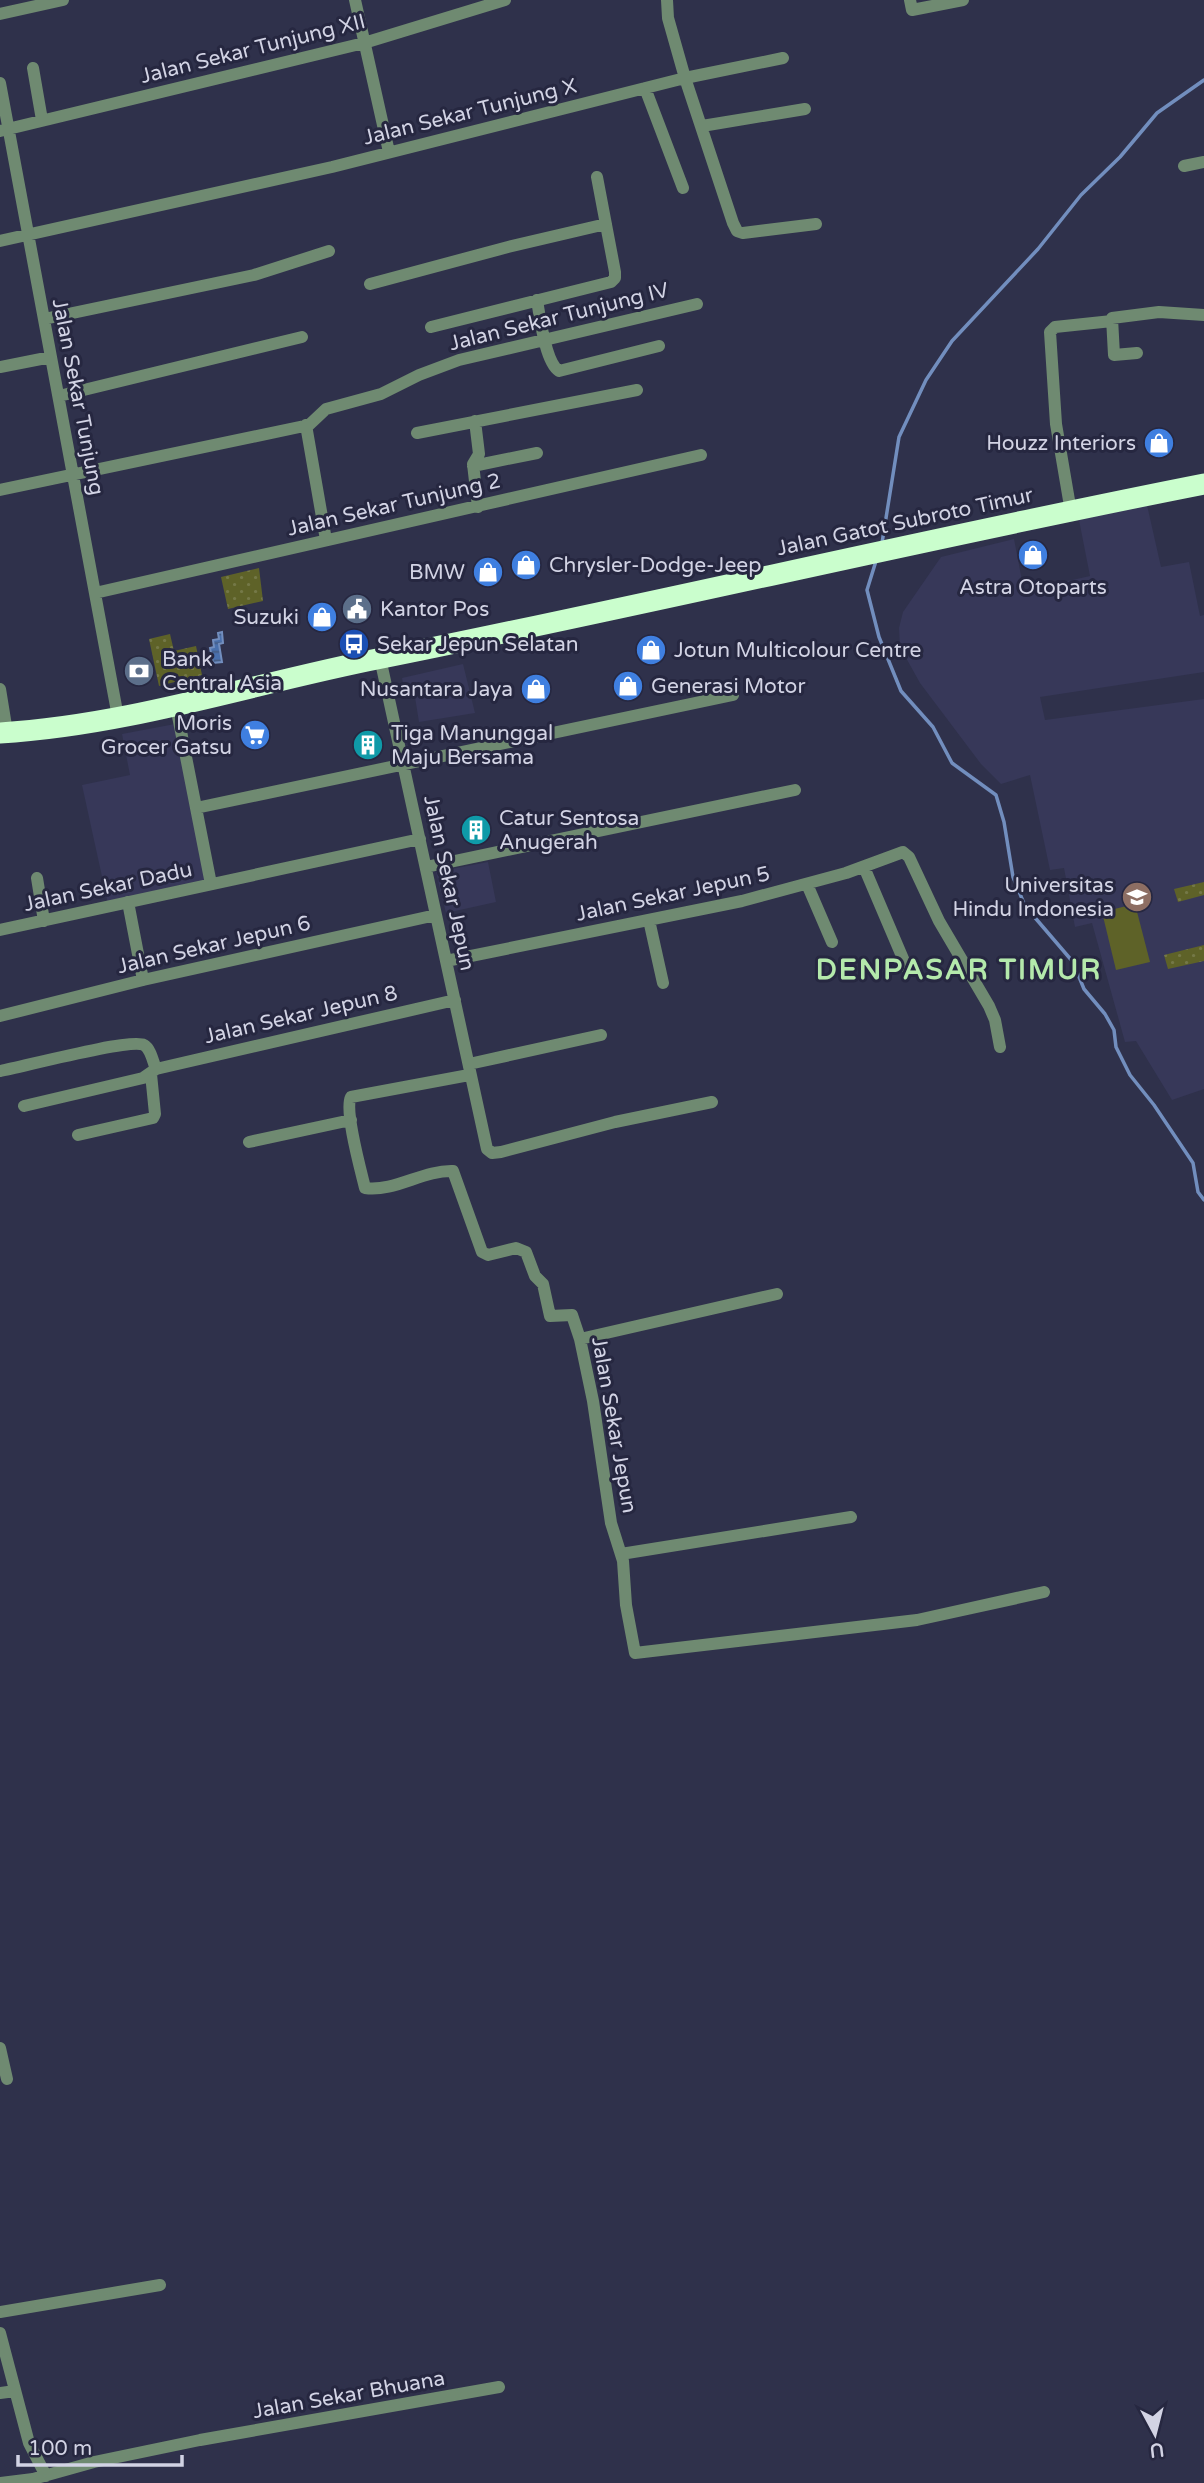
<svg xmlns="http://www.w3.org/2000/svg" width="1204" height="2483" font-family="'Varela Round',sans-serif">
<style>
.built{fill:#373859}
.grass{fill:url(#grass-dots)}
.garden{fill:#5e6228}
.water{fill:url(#water-rules);stroke:#728ebe;stroke-width:2}
.lines{fill:none;stroke-linecap:round;stroke-linejoin:round}
.stream{stroke:#728ebe;stroke-width:3.5}
.street{stroke:#6f8a71;stroke-width:12}
.highway{stroke:#cafecd;stroke-width:21}
.labels{text-anchor:middle;dominant-baseline:central;stroke-width:6;stroke-linejoin:round;paint-order:stroke}
.street-label{font-size:21px;fill:#d2d3e4;stroke:#262740}
.poi-label{font-size:21px;fill:#d2d3e4;stroke:#262740;text-anchor:start}
.district-label{font-size:28px;font-weight:bold;letter-spacing:2px;fill:#b4e9ab;stroke:#262740}
</style>
<defs>
<pattern id="grass-dots" width="8" height="8" patternUnits="userSpaceOnUse" patternTransform="scale(1.75)"><rect width="8" height="8" fill="#5e6228"/><path d="M2 2h.1M6 6h.1" fill="none" stroke="#747847" stroke-width="1.8" stroke-linecap="round"/></pattern>
<pattern id="water-rules" width="6" height="5" patternUnits="userSpaceOnUse" patternTransform="scale(1.75)"><rect width="6" height="5" fill="#4970ad"/><path d="M0 2.5h6" fill="none" stroke="#455c83"/></pattern>
</defs>
<rect width="100%" height="100%" fill="#2f314b"/>
<!-- built -->
<path class="built" d="M1147,505L1161,567L1189,562L1200,616L1204,615V672L1040,697L1045,720L1204,699V1089L1172,1100L1136,1041L1125,1042L1092,923L1075,927L1064,868L1050,870L1030,775L1001,784L981,764L920,683L900,647L899,628L903,612L941,557L1014,539L1024,591L1090,576L1079,520Z
M463,664L475,713L419,722L415,697L406,699L402,678Z
M175,724L207,880L108,904L82,785L130,775L122,734Z
M488,862L496,902L446,913L436,872Z"/>
<!-- grass -->
<path class="grass" d="M259,568L263,601L228,609L221,577Z
M170,634L174,651L196,646L202,675L159,686L149,639Z
M1204,882V895L1178,902L1174,889Z
M1204,945V961L1168,969L1164,955Z"/>
<!-- garden -->
<path class="garden" d="M1135,904L1150,962L1116,970L1102,912Z"/>
<!-- water -->
<path class="water" d="M222,632L223,643L219,644L222,662L213,663L210,648L214,647L213,640L219,639L218,633Z"/>
<g class="lines">
<!-- stream -->
<path class="stream" d="M882,543L899,437L926,380L952,341L1038,249L1081,195L1120,157L1157,113L1204,80
M876,561L867,590L879,637L901,691L933,727L952,763L996,795L1004,822L1013,877L1025,906L1073,962L1084,989L1105,1014L1114,1030L1116,1047L1130,1075L1154,1105L1193,1163L1198,1192L1204,1200"/>
<!-- street -->
<path class="street" d="M355,0L389,152
M667,0L668,18L685,78L733,223L737,231L743,233L816,224
M910,0L912,10L963,0
M0,14L63,0
M33,68L42,120
M0,83L118,717
M645,88L683,188
M702,126L805,109
M0,131L364,43L505,0
M1184,166L1204,162
M0,241L332,167L685,78L783,58
M370,284L508,247L606,224
M537,300C540,317 545,362 559,371L659,346
M44,319L254,275L329,251
M431,327L611,282L615,278V272L597,177
M1137,353L1114,355L1112,318L1159,312L1204,315
M0,367L51,357
M59,396L302,337
M475,421L479,454L473,464L478,507
M306,425L326,540
M417,433L637,390
M473,466L537,453
M0,490L309,425L326,409L381,394L419,375L459,360L697,304
M1071,512L1056,424L1050,332L1055,327L1112,321
M95,593L701,455
M380,658L487,1149L492,1153L501,1152L615,1122L712,1102
M0,689L7,732
M176,706L211,884
M196,808L733,695
M426,867L795,790
M864,867L907,968
M37,878L44,921
M807,884L832,942
M128,902L143,980
M649,920L663,983
M0,930L420,839
M446,961L742,901L846,873L903,852L909,857L939,921L989,1006L995,1020L1000,1047
M0,1016L143,980L436,915
M469,1064L601,1035
M0,1071C22,1067 130,1038 144,1045C151,1049 153,1062 156,1069
M469,1075L351,1097C344,1110 361,1171 365,1188C395,1192 423,1170 453,1171L482,1252L488,1255L516,1248L526,1252L535,1276L543,1284L550,1316L572,1315L580,1339L593,1401L611,1523L623,1561L626,1605L635,1653L917,1620L1044,1592
M24,1106L143,1078L156,1069L455,1000
M78,1135L153,1118L155,1114L151,1074
M249,1142L351,1120
M580,1339L777,1294
M621,1554L851,1517
M0,2048L7,2079
M0,2312L160,2285
M0,2333L29,2443L46,2476
M0,2393L15,2391
M0,2483L33,2479L94,2462L200,2440L499,2387"/>
<!-- highway -->
<path class="highway" d="M0,733C131,725 254,683 382,658C656,603 929,538 1204,484"/>
</g>
<!-- icons -->
<defs>
<g id="shop-disc" transform="scale(1.575)"><circle r="9.5" fill="#3f7fe0" stroke="#262740"/><path d="M-5-2.5h2.3a2.7 3.5 0 0 1 5.4 0H5L5.5 6h-11ZM-1.5-2.5h3a1.5 2.3 0 0 0-3 0Z" fill="#fff"/></g>
<g id="civic-disc" transform="scale(1.575)"><circle r="9.5" fill="#5c6f8a" stroke="#262740"/><path d="M-.6-6.5H3V-4.5H.6V-3L4-1V1h2V6H-6V1h2V-1L-.6-3ZM-1.2 2.5V6h2.4V2.5Z" fill="#fff"/></g>
<g id="bus-disc" transform="scale(1.575)"><circle r="9.5" fill="#1a4fb4" stroke="#262740"/><path d="M-5-6H5V4H4V6H2V4H-2V6H-4V4H-5ZM-3.5-4V0h7V-4ZM-3.5 1.2v1.5H-2V1.2ZM2 1.2v1.5H3.5V1.2Z" fill="#fff"/></g>
<g id="bank-disc" transform="scale(1.575)"><circle r="9.5" fill="#5c6f8a" stroke="#262740"/><path d="M-6-4H6V4H-6ZM0-2.3a2.3 2.3 0 1 0 0 4.6a2.3 2.3 0 1 0 0-4.6Z" fill="#fff"/></g>
<g id="supermarket-disc" transform="scale(1.575)"><circle r="9.5" fill="#3f7fe0" stroke="#262740"/><path d="M-6-5.5h2.5l.6 2H6L4.5 2H-2.5L-4.4-4H-6ZM-1.5 3.2a1.3 1.3 0 1 0 .1 0ZM3 3.2a1.3 1.3 0 1 0 .1 0Z" fill="#fff"/></g>
<g id="building-disc" transform="scale(1.575)"><circle r="9.5" fill="#0f9aa8" stroke="#262740"/><path d="M-4-6H4V6H1V3H-1V6H-4ZM-2.5-4.3h1.7v1.8h-1.7ZM.8-4.3h1.7v1.8H.8ZM-2.5-1h1.7V.8h-1.7ZM.8-1h1.7V.8H.8Z" fill="#fff"/></g>
<g id="university-disc" transform="scale(1.575)"><circle r="9.5" fill="#8d6e63" stroke="#262740"/><path d="M0-5L7-2L0 1L-7-2ZM-4 1L0 2.5L4 1V4Q0 6-4 4Z" fill="#fff"/></g>
</defs>
<g fill-rule="evenodd">
<use href="#shop-disc" x="1159" y="443"/>
<use href="#shop-disc" x="1033" y="555"/>
<use href="#shop-disc" x="526" y="565"/>
<use href="#shop-disc" x="488" y="572"/>
<use href="#civic-disc" x="357" y="609"/>
<use href="#shop-disc" x="322" y="617"/>
<use href="#bus-disc" x="354" y="644"/>
<use href="#shop-disc" x="651" y="650"/>
<use href="#bank-disc" x="139" y="671"/>
<use href="#shop-disc" x="628" y="686"/>
<use href="#shop-disc" x="536" y="689"/>
<use href="#supermarket-disc" x="255" y="735"/>
<use href="#building-disc" x="368" y="745"/>
<use href="#building-disc" x="476" y="830"/>
<use href="#university-disc" x="1137" y="897"/>
</g>
<g class="labels">
<!-- street labels -->
<g class="street-label">
<text transform="translate(253 49) rotate(-14)">Jalan Sekar Tunjung XII</text>
<text transform="translate(470 112) rotate(-14)">Jalan Sekar Tunjung X</text>
<text transform="translate(559 317) rotate(-14)">Jalan Sekar Tunjung IV</text>
<text transform="translate(78 397) rotate(79)">Jalan Sekar Tunjung</text>
<text transform="translate(394 505) rotate(-13)">Jalan Sekar Tunjung 2</text>
<text transform="translate(905 522) rotate(-12)">Jalan Gatot Subroto Timur</text>
<text transform="translate(449 883) rotate(78)">Jalan Sekar Jepun</text>
<text transform="translate(108 887) rotate(-12)">Jalan Sekar Dadu</text>
<text transform="translate(673 894) rotate(-12)">Jalan Sekar Jepun 5</text>
<text transform="translate(214 945) rotate(-13)">Jalan Sekar Jepun 6</text>
<text transform="translate(301 1015) rotate(-13)">Jalan Sekar Jepun 8</text>
<text transform="translate(614 1425) rotate(80)">Jalan Sekar Jepun</text>
<text transform="translate(349 2395) rotate(-10)">Jalan Sekar Bhuana</text>
</g>
<!-- poi labels -->
<g class="poi-label">
<text x="1136" y="443" text-anchor="end">Houzz Interiors</text>
<text x="549" y="565">Chrysler-Dodge-Jeep</text>
<text x="465" y="572" text-anchor="end">BMW</text>
<text x="1033" y="587" text-anchor="middle">Astra Otoparts</text>
<text x="380" y="609">Kantor Pos</text>
<text x="299" y="617" text-anchor="end">Suzuki</text>
<text x="377" y="644">Sekar Jepun Selatan</text>
<text x="674" y="650">Jotun Multicolour Centre</text>
<text x="162" y="659">Bank<tspan x="162" dy="24">Central Asia</tspan></text>
<text x="651" y="686">Generasi Motor</text>
<text x="513" y="689" text-anchor="end">Nusantara Jaya</text>
<text x="232" y="723" text-anchor="end">Moris<tspan x="232" dy="24">Grocer Gatsu</tspan></text>
<text x="391" y="733">Tiga Manunggal<tspan x="391" dy="24">Maju Bersama</tspan></text>
<text x="499" y="818">Catur Sentosa<tspan x="499" dy="24">Anugerah</tspan></text>
<text x="1114" y="885" text-anchor="end">Universitas<tspan x="1114" dy="24">Hindu Indonesia</tspan></text>
</g>
<!-- district labels -->
<g class="district-label">
<text x="959" y="970">DENPASAR TIMUR</text>
</g>
</g>
<!-- north arrow -->
<g transform="translate(1155 2434) rotate(173)" stroke="#262740" stroke-width="5" paint-order="stroke">
<path d="M0-5L12 26L0 18L-12 26Z" fill="#d2d3e4"/>
<text y="-10" font-size="19" font-weight="bold" text-anchor="middle" fill="#d2d3e4">U</text>
</g>
<!-- scale -->
<path d="M18 2455v10h164v-10" fill="none" stroke="#d2d3e4" stroke-width="3.5"/>
<text x="28" y="2455" font-size="21" fill="#d2d3e4" stroke="#262740" stroke-width="5" paint-order="stroke">100 m</text>
</svg>
